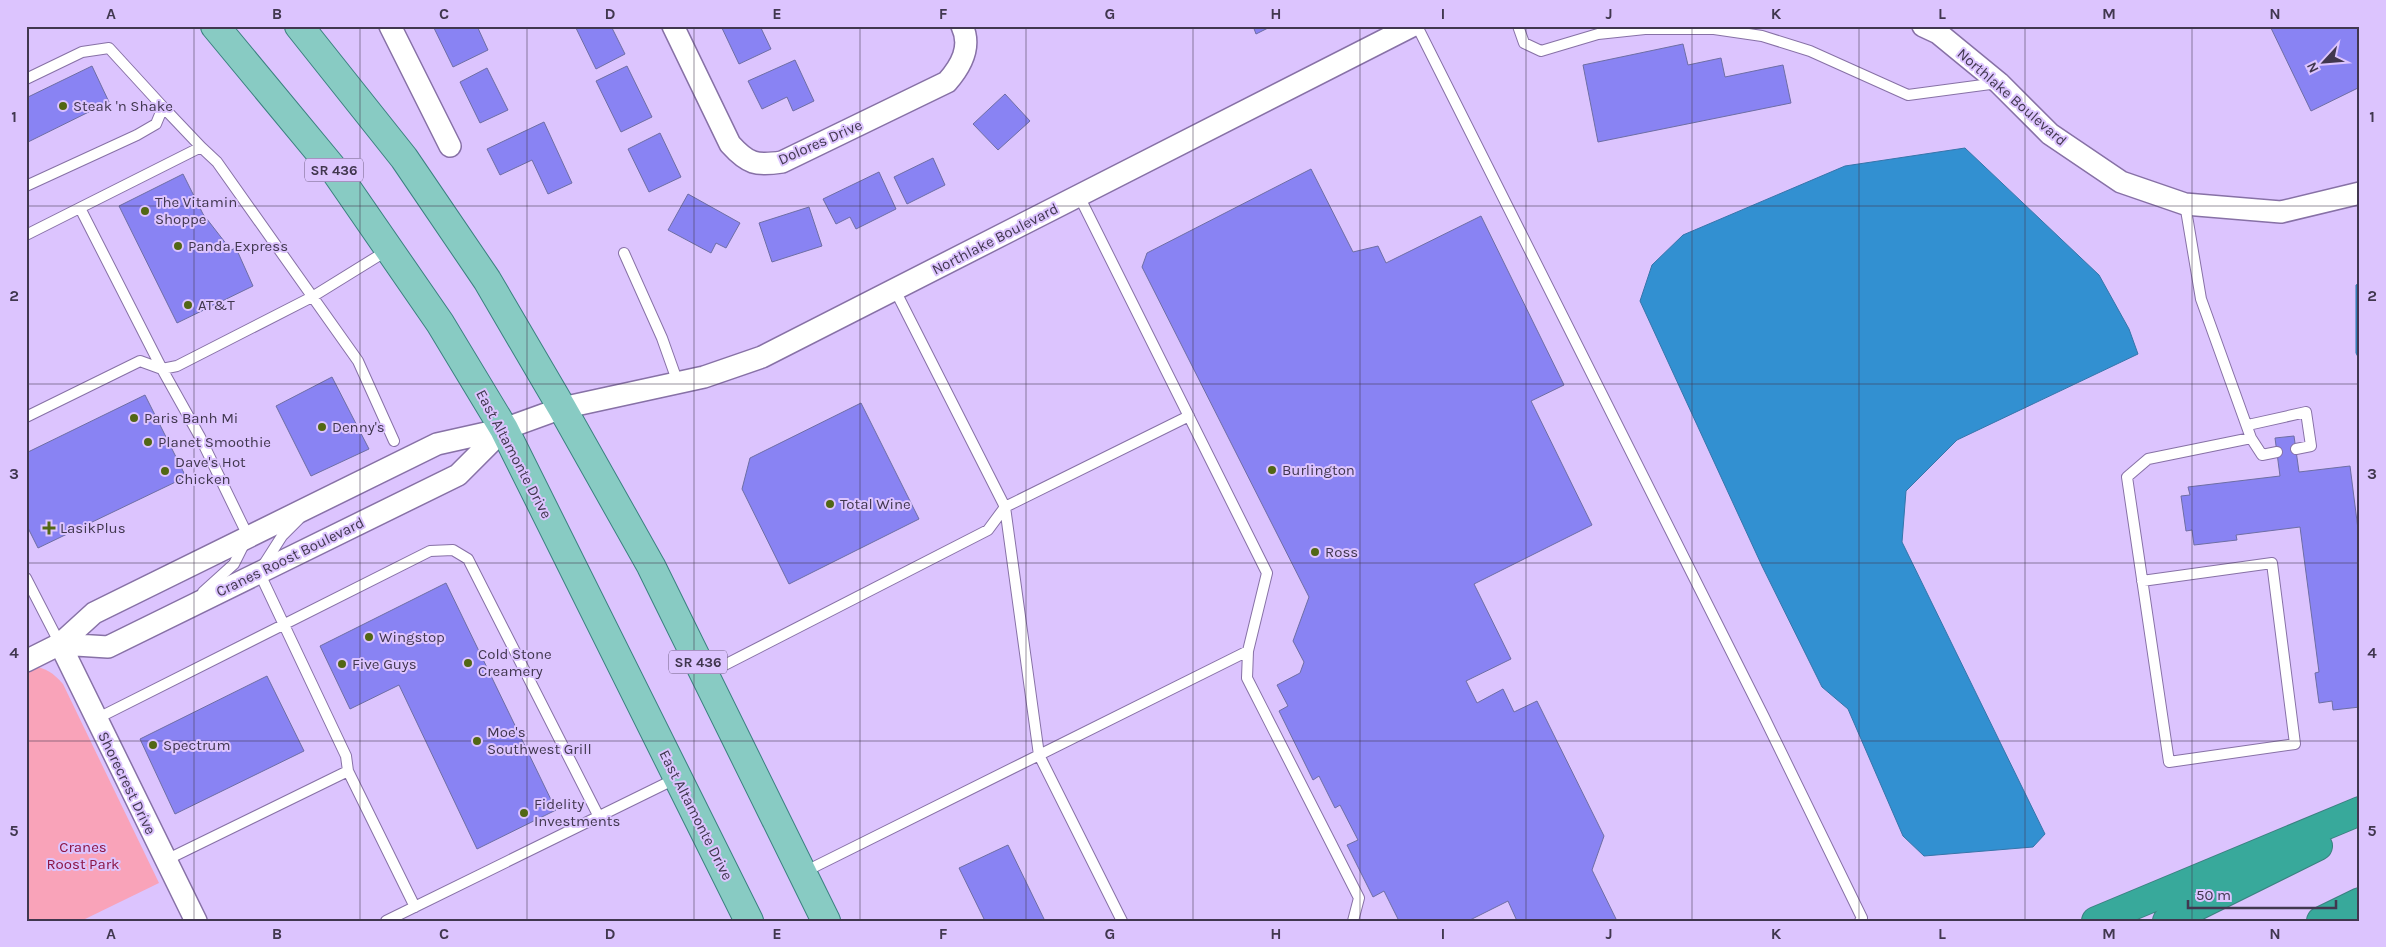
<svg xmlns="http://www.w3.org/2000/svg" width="2386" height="947" font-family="Karla,sans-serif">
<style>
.green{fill:#f9a3b9}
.water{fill:#3290d1;stroke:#3675aa}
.building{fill:#8983f3;stroke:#6e6ea4}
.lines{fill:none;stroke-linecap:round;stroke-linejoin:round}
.service-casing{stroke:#8771a6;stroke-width:12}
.minor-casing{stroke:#8771a6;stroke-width:24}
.primary-casing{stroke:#3b8180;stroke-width:30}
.motorway-casing{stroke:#3b8180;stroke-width:30}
.service{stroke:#fff;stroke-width:10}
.minor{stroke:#fff;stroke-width:21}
.primary{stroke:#88cbc3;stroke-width:28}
.motorway{stroke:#38a99b;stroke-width:28}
.grid{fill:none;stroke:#41374f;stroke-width:1;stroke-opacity:0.55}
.poi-dot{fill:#526714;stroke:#dcc4fe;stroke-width:2}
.labels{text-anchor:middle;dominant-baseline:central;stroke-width:4;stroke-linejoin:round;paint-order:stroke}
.shield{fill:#dcc4fe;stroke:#706184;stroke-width:1}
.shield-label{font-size:14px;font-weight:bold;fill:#41374f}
.street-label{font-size:15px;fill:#41374f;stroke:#dcc4fe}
.poi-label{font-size:15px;fill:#41374f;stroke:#dcc4fe;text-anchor:start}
.park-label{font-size:15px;fill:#8c1545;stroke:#dcc4fe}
.neatline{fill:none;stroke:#41374f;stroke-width:2}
.grid-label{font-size:16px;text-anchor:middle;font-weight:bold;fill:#41374f}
</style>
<rect width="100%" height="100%" fill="#dcc4fe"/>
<!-- green -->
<path class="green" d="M31,667C46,667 53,673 63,684L159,883L81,921H26V669Z"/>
<!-- water -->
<path class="water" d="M1965,148L2099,275L2129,329L2138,354L1957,440L1906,491L1902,542L2045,834L2033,847L1924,856L1903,836L1848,709L1822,687L1762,566L1640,301L1652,265L1683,235L1845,166Z
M2360,283V361L2356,353V285Z"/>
<!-- building -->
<path class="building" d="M433,26H477L488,50L453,67Z
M575,26H611L625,54L596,69Z
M721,26H760L771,49L739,64Z
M1253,26H1272L1256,34Z
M2270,26H2360V87L2311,111Z
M1683,44L1688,65L1721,58L1725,77L1783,65L1791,103L1598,142L1583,65Z
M795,60L814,101L793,111L787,97L762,109L748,81Z
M92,66L109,102L26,143V98Z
M627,66L652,117L621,132L596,81Z
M487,68L508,110L480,123L460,82Z
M1005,94L1030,121L998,150L973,124Z
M544,122L572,183L548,194L532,160L500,175L487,149Z
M660,133L681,177L649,192L628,149Z
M933,158L945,185L907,204L894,177Z
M1311,169L1353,252L1378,246L1386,263L1481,216L1564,385L1531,401L1592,525L1474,584L1511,659L1466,681L1477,703L1503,689L1514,712L1537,701L1604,836L1592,870L1617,921H1517L1508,901L1468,921H1399L1384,891L1373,897L1347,845L1358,840L1340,805L1335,808L1319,776L1313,780L1279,711L1288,706L1277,685L1300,673L1304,662L1293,641L1309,597L1142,267L1147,253Z
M879,172L896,209L856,229L850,217L836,224L823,199Z
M183,174L203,214L231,250L236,248L253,286L177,323L119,206Z
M688,194L740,223L726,248L716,243L711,253L668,230Z
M809,207L822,246L772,262L759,223Z
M332,377L369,449L311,476L276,406Z
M145,395L186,477L38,548L26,524V453Z
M861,403L919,519L789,584L742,489L750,458Z
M2294,436L2299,472L2350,466L2360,545V707L2333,710L2332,701L2319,703L2315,673L2319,672L2300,527L2236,535L2237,540L2194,545L2192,530L2186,531L2181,496L2190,495L2188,487L2280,476L2275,438Z
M446,583L556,810L477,849L399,685L350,709L320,646Z
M267,676L304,751L175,814L140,739Z
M1008,845L1045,921H985L959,868Z"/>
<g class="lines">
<!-- service casing -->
<g class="service-casing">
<path id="service" d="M1417,26L1764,717L1862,918L1860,921
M1518,26L1524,43L1541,51L1598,34L1645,29H1714L1762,36L1810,51L1908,95L1998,83
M26,79L82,52L109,48L163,107L156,124L137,135L26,186
M163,107L201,147
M1079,196L1267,573L1248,651L1247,678L1359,898L1353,921
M80,208L162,369L200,437L248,536L234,564L203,592
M26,235L201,147L217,162L358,361L394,441
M624,253L662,338L678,383
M895,290L1005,507L1039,755L1122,921
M26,417L140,361L162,369L177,366L312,297L388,250
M2248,425L2306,412L2311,446L2296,449
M2251,438L2262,455L2277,452
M299,519L282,536L259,572L346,756L348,771L415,907
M26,578L60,644
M2142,581L2272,563L2295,744L2169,762L2127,477L2148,459L2251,438L2201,299L2185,204
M705,675L988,530L1005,507L1189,416
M96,719L430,551L453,550L468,559L599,817
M166,860L348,771
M804,872L1248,651
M386,921L677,778"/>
</g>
<!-- minor casing -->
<g class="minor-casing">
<path id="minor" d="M390,26L450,146
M673,26L730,144C748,164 756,166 782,162L947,82C961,66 972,47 962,26
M1923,26L1938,33L1999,83L2050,134L2121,182L2185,204L2281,212L2360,193
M60,644L108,647L458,475L504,429
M60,644L196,921
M26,661L60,644L94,613L437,444L504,429L562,408L704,377L762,357L1412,26"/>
</g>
<!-- primary casing -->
<g class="primary-casing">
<path id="primary" d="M215,26L335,171L440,323L504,429L749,921
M299,26L404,158L487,280L562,408L651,566L826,921"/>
</g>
<!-- motorway casing -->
<g class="motorway-casing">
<path id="motorway" d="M2096,921L2360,811
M2167,921L2318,846
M2321,921L2360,902"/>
</g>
<!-- service -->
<use href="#service" class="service"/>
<!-- minor -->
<use href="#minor" class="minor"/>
<!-- primary -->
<use href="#primary" class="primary"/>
<!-- motorway -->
<use href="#motorway" class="motorway"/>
</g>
<!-- grid -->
<path class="grid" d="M194,26V921M360,26V921M527,26V921M694,26V921M860,26V921M1026,26V921M1193,26V921M1360,26V921M1526,26V921M1692,26V921M1859,26V921M2025,26V921M2192,26V921M26,206H2360M26,384H2360M26,563H2360M26,741H2360"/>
<!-- markers -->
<g class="poi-dot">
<circle cx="63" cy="106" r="5"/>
<circle cx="145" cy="211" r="5"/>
<circle cx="178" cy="246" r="5"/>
<circle cx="188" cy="305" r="5"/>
<circle cx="134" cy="418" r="5"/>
<circle cx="322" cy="427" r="5"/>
<circle cx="148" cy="442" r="5"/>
<circle cx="1272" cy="470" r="5"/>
<circle cx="165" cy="471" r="5"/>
<circle cx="830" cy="504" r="5"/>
<path d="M46.5 520.5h5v5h5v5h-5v5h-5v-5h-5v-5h5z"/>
<circle cx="1315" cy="552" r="5"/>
<circle cx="369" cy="637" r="5"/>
<circle cx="468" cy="663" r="5"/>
<circle cx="342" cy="664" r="5"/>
<circle cx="477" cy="741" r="5"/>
<circle cx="153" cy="745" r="5"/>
<circle cx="524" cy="813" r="5"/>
</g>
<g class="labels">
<!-- shield labels -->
<g class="shield">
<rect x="305" y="158.5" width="58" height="23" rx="4"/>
<rect x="669" y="650.5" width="58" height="23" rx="4"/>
</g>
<g class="shield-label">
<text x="334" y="170">SR 436</text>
<text x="698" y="662">SR 436</text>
</g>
<!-- street labels -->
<g class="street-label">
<text transform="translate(2012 97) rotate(41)">Northlake Boulevard</text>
<text transform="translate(820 142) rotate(-24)">Dolores Drive</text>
<text transform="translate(995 239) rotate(-27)">Northlake Boulevard</text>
<text transform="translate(514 454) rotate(62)">East Altamonte Drive</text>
<text transform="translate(290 557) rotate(-26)">Cranes Roost Boulevard</text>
<text transform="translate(127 783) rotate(64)">Shorecrest Drive</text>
<text transform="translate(696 815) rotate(63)">East Altamonte Drive</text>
</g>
<!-- poi labels -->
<g class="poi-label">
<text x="73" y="106">Steak 'n Shake</text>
<text x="155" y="202">The Vitamin<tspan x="155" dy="17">Shoppe</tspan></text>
<text x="188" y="246">Panda Express</text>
<text x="198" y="305">AT&amp;T</text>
<text x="144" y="418">Paris Banh Mi</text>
<text x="332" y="427">Denny's</text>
<text x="158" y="442">Planet Smoothie</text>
<text x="175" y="462">Dave's Hot<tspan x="175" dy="17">Chicken</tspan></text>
<text x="1282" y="470">Burlington</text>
<text x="840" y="504">Total Wine</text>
<text x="60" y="528">LasikPlus</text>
<text x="1325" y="552">Ross</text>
<text x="379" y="637">Wingstop</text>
<text x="478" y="654">Cold Stone<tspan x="478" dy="17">Creamery</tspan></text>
<text x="352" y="664">Five Guys</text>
<text x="487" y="732">Moe's<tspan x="487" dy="17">Southwest Grill</tspan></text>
<text x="163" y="745">Spectrum</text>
<text x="534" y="804">Fidelity<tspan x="534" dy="17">Investments</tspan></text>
</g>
<!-- park labels -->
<g class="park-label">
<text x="83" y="847">Cranes<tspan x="83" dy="17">Roost Park</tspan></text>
</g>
</g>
<!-- border -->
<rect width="2386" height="947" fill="none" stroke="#dcc4fe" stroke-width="55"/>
<!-- north arrow -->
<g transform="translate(2324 62) rotate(244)" stroke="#dcc4fe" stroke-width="4" paint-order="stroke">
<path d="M0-4L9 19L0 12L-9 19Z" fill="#41374f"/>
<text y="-8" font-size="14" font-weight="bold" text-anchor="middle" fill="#41374f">N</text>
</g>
<!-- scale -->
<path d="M2188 900v8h148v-8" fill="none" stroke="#41374f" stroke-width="2.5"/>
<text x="2196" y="900" font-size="15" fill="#41374f" stroke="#dcc4fe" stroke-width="4" paint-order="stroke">50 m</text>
<rect x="28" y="28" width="2330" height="892" class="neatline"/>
<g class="grid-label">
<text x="111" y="19">A</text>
<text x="277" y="19">B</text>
<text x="444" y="19">C</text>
<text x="610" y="19">D</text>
<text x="777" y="19">E</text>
<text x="943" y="19">F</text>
<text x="1110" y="19">G</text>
<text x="1276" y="19">H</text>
<text x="1443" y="19">I</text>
<text x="1609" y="19">J</text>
<text x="1776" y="19">K</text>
<text x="1942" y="19">L</text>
<text x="2109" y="19">M</text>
<text x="2275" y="19">N</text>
<text x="14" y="122">1</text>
<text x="2372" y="122">1</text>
<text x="14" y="301">2</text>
<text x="2372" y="301">2</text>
<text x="14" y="479">3</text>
<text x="2372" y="479">3</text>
<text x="14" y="658">4</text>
<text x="2372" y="658">4</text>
<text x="14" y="836">5</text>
<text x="2372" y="836">5</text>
<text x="111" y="939">A</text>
<text x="277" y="939">B</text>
<text x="444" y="939">C</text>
<text x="610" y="939">D</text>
<text x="777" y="939">E</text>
<text x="943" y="939">F</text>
<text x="1110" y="939">G</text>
<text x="1276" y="939">H</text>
<text x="1443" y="939">I</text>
<text x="1609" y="939">J</text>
<text x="1776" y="939">K</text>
<text x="1942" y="939">L</text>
<text x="2109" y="939">M</text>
<text x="2275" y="939">N</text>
</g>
</svg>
